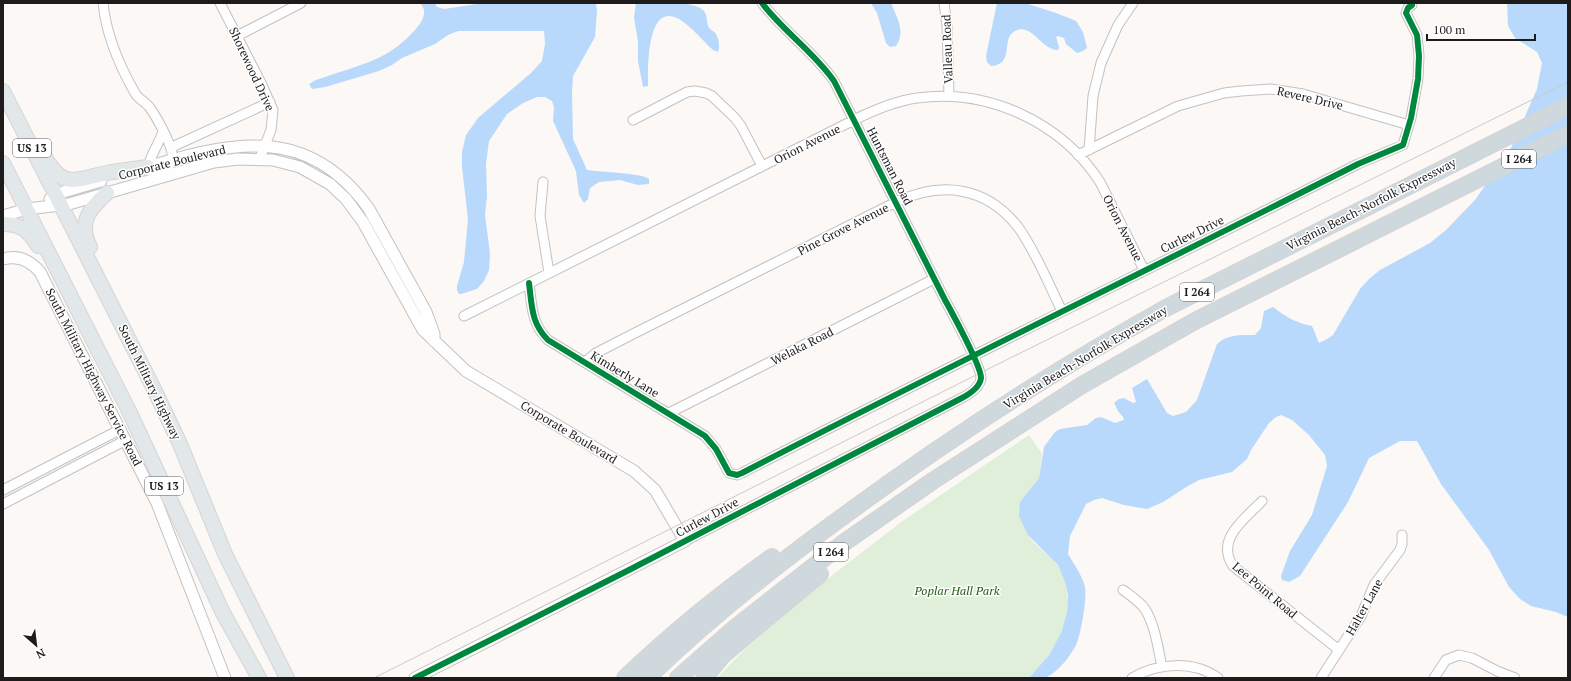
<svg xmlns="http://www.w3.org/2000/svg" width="1571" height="681" font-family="'PT Serif',serif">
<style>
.green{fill:#dfefd9}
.water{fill:#b8d8fc}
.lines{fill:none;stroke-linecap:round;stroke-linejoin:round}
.minor-casing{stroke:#c4c2c1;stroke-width:11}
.tertiary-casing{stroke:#c4c2c1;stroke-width:13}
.primary-casing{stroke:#d5d4d3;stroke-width:16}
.motorway-casing{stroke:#d5d4d3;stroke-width:18}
.minor{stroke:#fefefe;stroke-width:9}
.tertiary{stroke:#fefefe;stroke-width:11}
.primary{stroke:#e2e7e9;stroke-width:14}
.motorway{stroke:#cfd8dc;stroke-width:16}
.tram{stroke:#cbcaca;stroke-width:1}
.cycleway-casing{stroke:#fff;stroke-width:8}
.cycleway{stroke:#00873e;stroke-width:6}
.labels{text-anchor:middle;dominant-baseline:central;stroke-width:3;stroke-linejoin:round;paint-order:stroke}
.shield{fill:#fff;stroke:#615f5f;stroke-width:1}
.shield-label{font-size:11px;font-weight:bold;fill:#1d1b1b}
.street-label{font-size:12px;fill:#1d1b1b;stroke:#fff}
.park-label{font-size:12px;font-style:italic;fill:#225b13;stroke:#fff}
</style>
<rect width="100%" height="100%" fill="#fbf8f6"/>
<!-- green -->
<path class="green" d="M1029,435L1042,454L1039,478L1020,502C1023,511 1024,527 1028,535C1033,545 1051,555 1058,566C1075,593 1068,630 1049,655C1043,663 1036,670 1029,678H717L744,650L830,577L904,520Z"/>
<!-- water -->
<path class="water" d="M420,3H435L437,7L444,9L484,3H596L597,11L595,37L573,76L572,92L573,139L587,170C599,172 642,173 649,179V184L638,185L620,180L599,182L590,188L588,199L584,203L579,195L576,171L553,121L554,107L552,101L545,97H537L523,103L507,114L489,141L486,164L487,196L485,215L490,254L489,270L484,281L477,289L461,294H459L457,290V286L464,262L468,219L462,167V152L466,135L478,118L531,73L542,61L545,44L544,31H458L448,35L435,44L402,58L392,65L379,71L325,87L312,89L309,84L316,80C352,67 386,62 412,33C417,28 425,19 424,11C424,9 422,5 420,3Z
M636,3C654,3 691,0 703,10C708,15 706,22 709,28C711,30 715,32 716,34C719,39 720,48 718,52L713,50C702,40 692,27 679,19C646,1 648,69 648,86L643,87L638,61V42L634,17Z
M871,3H891C897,18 906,32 896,46L890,47L886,43L877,13Z
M997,3H1025L1056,13L1076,21L1083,32L1087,48L1083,51L1077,53L1066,44L1064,38L1058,36L1056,37L1059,47L1058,50C1041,50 1032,22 1015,31C1008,35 1008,40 1007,47C1006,59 1003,65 991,66L987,62L986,56Z
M1507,3H1568V617L1556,612L1531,606L1520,599L1509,587L1489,550L1441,484L1417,441H1400L1369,458L1348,502L1300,576L1289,582L1282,580L1281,576L1290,551L1312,515L1327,466L1325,455L1309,435L1292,420L1281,415L1276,417L1269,423L1251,450L1247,459L1232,472L1199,480L1188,486L1163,502L1147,509L1124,505L1102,498L1094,500L1086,504L1070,536L1068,554C1074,564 1082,575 1085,587C1087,599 1081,634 1076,645C1070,656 1059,671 1047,677C1043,680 1034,678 1029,678L1050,654L1062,631L1067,612L1068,595L1065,582L1058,565L1028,535L1019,516L1020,502L1039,478L1044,447L1055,432L1060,429L1087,425L1096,418L1101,417L1115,423L1124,420L1123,417L1118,411L1114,403L1119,399L1124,398L1133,403L1136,402L1132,388L1147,379L1167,413L1173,416L1186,412L1197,400L1217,344C1228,334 1240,335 1255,335L1261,328L1264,311L1273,307C1286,317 1296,323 1312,326L1319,343L1327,339L1333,335L1360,289L1369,279L1380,270L1430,243L1446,230L1475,200L1511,148L1537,89L1542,63L1537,52L1515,38L1508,26Z"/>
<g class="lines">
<!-- minor casing -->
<g class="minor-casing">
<path id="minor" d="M103,3C106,34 119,65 135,93C138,99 146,102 150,108C157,118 175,149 172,160C169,169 161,172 153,174
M220,3L262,85L273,110L271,130L260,158
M944,3L947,26L949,96
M237,36L301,3
M633,120L687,92L695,91L706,93L712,96L735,118L741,126L762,166
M172,147L270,102
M1089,150L1093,96L1101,63L1118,25L1133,3
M1078,155L1178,106L1224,93L1241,91L1271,89L1303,94L1409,125
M148,167C151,154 159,144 163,131
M543,182L540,216L549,273
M529,283C532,306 531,323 548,340L705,436L716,449L729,473L737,475L742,473C946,367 1153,268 1358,164L1403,145L1411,118L1418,79L1419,56L1417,35L1406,13L1408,8L1412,5L1410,3
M464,316L854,120C874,110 895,101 917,98C988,88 1061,122 1100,182L1144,270
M585,362L596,353L633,334L896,202C941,181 986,186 1018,227C1035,250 1049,285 1062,311
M669,413L934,279
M3,490L121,429
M1262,501C1245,519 1215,539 1233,566L1339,650
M3,504L126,440
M685,541L960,399C968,395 980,388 981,378C981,365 952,313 944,298C907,226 871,153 834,81C814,52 783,31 762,3
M1123,590C1131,596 1139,601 1145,609C1155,625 1158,648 1162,667
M1132,678C1157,663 1193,660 1218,678
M1321,678L1361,616L1374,585L1400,550L1402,544V535
M1434,678L1446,660L1459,655L1472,658L1497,671L1515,678"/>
</g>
<!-- tertiary casing -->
<g class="tertiary-casing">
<path id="tertiary" d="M141,169C229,142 307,122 369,209L426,312L434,334V341
M50,199L63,192L101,181
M3,216L27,209L69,204L214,162L238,159L273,160L300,167L330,184L346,199L363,222L423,330L466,371L634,471L655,490L685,541L415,678
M3,259C18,255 30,260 40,272L157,503L225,678"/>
</g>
<!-- primary casing -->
<g class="primary-casing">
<path id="primary" d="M3,91L152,385L180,444L225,554L287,678
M44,156C65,191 75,179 107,173C121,170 134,169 148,167
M3,163L129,411L223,613L259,678
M3,224C22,224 29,231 38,246
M90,247C78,223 89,209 107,193"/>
</g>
<!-- motorway casing -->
<g class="motorway-casing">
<path id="motorway" d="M625,678C671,634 720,594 772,557
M647,678C708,619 776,565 845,515C948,439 1055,370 1166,308L1568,106
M678,678L736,627L842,544L934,480L1082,385L1195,321L1568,134
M704,678L723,655L820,574"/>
</g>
<!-- minor -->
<use href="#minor" class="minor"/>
<!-- tertiary -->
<use href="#tertiary" class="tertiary"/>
<!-- primary -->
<use href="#primary" class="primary"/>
<!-- motorway -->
<use href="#motorway" class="motorway"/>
<!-- tram -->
<path class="tram" d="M374,678L980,373L1568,82"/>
<!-- cycleway casing -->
<g class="cycleway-casing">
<path id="cycleway" d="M529,283C532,306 531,323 548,340L705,436L716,449L729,473L737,475L742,473C946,367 1153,268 1358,164L1403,145L1411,118L1418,79L1419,56L1417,35L1406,13L1408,8L1412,5L1410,3
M415,678L629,570L960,399C968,395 980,388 981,378C981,365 952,313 944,298C907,226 871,153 834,81C814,52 783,31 762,3"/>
</g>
<!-- cycleway -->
<use href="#cycleway" class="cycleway"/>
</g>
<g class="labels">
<!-- shield labels -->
<g class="shield">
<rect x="13" y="139" width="38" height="18" rx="3"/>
<rect x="1502" y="150" width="34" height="18" rx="3"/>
<rect x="1180" y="283" width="34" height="18" rx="3"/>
<rect x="145" y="477" width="38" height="18" rx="3"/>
<rect x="814" y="543" width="34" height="18" rx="3"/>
</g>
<g class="shield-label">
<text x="32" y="148">US 13</text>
<text x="1519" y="159">I 264</text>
<text x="1197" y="292">I 264</text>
<text x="164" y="486">US 13</text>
<text x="831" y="552">I 264</text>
</g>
<!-- street labels -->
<g class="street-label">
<text transform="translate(947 49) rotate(-92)">Valleau Road</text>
<text transform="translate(252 69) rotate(65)">Shorewood Drive</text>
<text transform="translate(1310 98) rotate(13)">Revere Drive</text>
<text transform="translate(807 144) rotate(-27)">Orion Avenue</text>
<text transform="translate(172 162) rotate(-14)">Corporate Boulevard</text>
<text transform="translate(890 166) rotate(63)">Huntsman Road</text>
<text transform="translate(1371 204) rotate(-27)">Virginia Beach-Norfolk Expressway</text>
<text transform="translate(1123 228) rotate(63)">Orion Avenue</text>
<text transform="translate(843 229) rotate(-27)">Pine Grove Avenue</text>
<text transform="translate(1192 234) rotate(-26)">Curlew Drive</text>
<text transform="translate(802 346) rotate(-27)">Welaka Road</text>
<text transform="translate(1085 357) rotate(-31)">Virginia Beach-Norfolk Expressway</text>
<text transform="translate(625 374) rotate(31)">Kimberly Lane</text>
<text transform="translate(94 377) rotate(63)">South Military Highway Service Road</text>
<text transform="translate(150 382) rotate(64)">South Military Highway</text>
<text transform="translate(569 432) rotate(31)">Corporate Boulevard</text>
<text transform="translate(707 517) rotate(-28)">Curlew Drive</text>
<text transform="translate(1265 590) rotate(40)">Lee Point Road</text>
<text transform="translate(1364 607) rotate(-61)">Halter Lane</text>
</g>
<!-- park labels -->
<g class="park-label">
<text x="957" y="590">Poplar Hall Park</text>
</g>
</g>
<!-- border -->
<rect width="1571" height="681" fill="none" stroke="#1d1b1b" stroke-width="8"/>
<!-- north arrow -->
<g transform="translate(36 645) rotate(152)" stroke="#ffffff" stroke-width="3" paint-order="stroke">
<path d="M0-3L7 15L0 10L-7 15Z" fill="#1d1b1b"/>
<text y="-6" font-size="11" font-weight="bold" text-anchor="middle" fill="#1d1b1b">N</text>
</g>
<!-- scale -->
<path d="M1427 34v6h108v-6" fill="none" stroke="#1d1b1b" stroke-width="2"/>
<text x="1433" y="34" font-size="12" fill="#1d1b1b" stroke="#ffffff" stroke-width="3" paint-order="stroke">100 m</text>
</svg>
